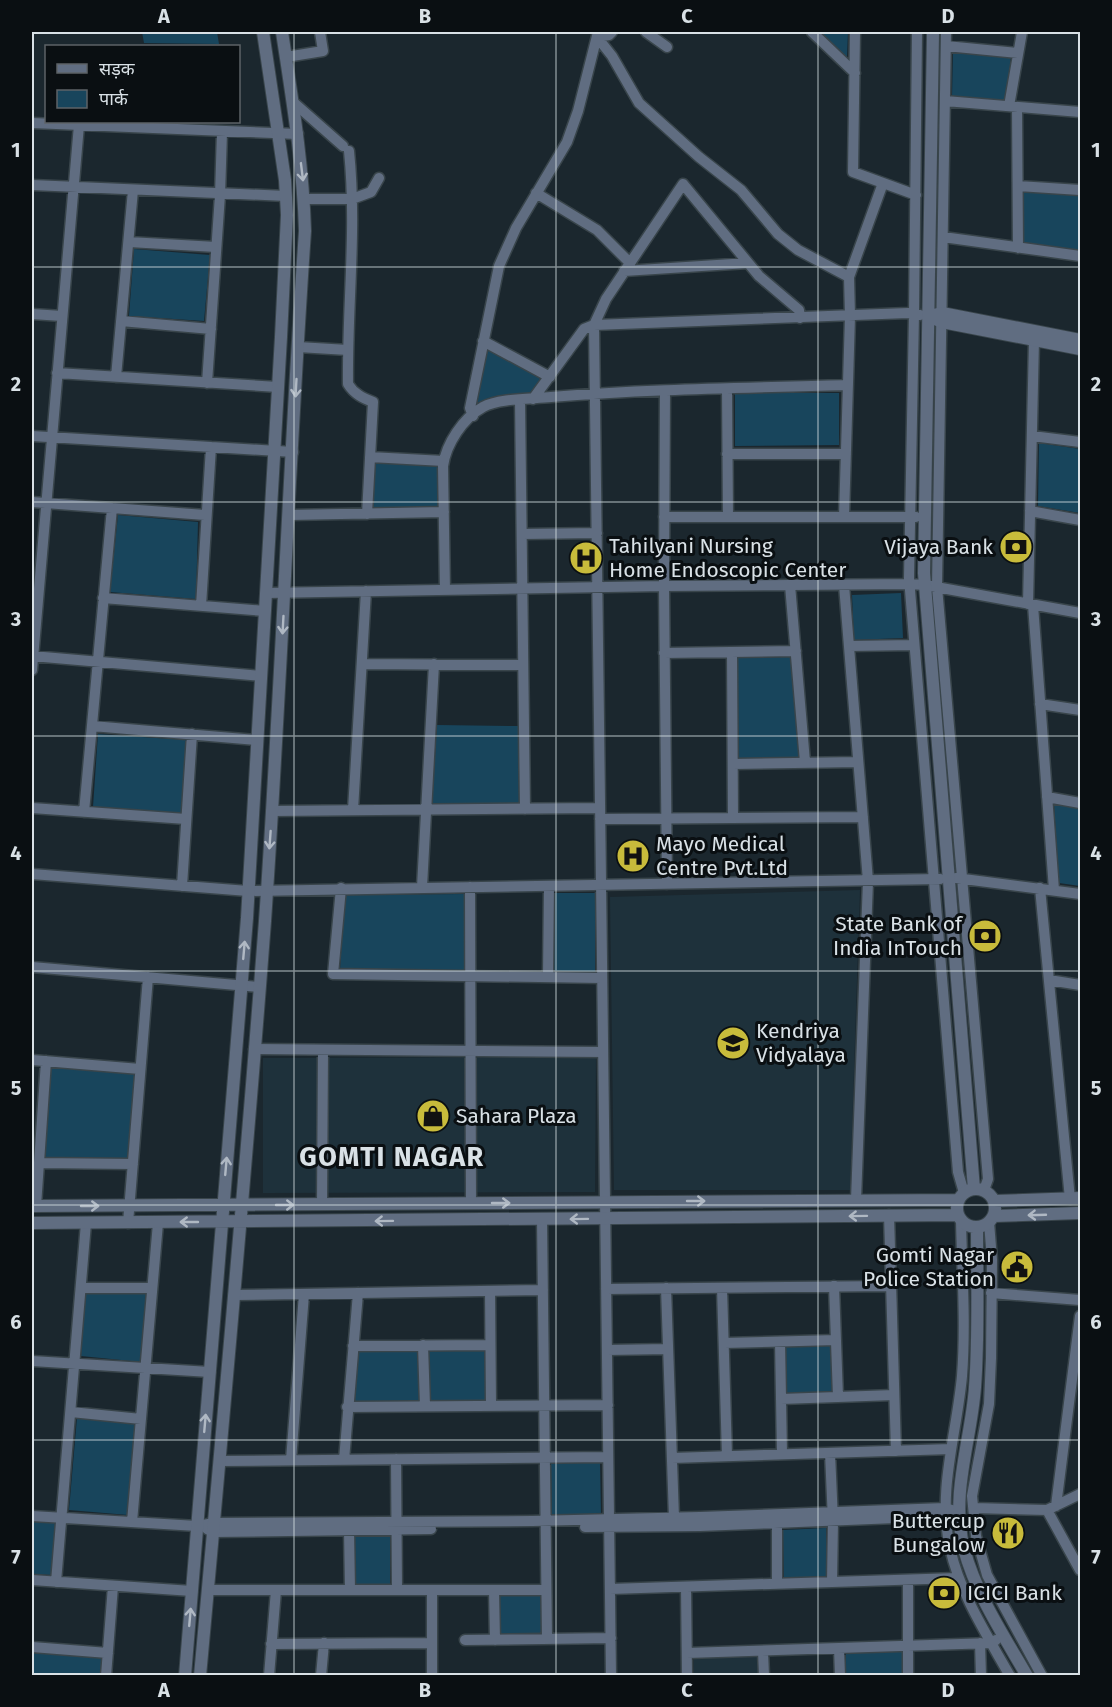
<svg xmlns="http://www.w3.org/2000/svg" width="1112" height="1707" font-family="'Fira Sans','Noto Sans Devanagari',sans-serif">
<style>
.built{fill:#1e313b}
.green{fill:#18455c}
.lines{fill:none;stroke-linecap:round;stroke-linejoin:round}
.minor-casing{stroke:#39454b;stroke-width:13}
.tertiary-casing{stroke:#39454b;stroke-width:14}
.minor{stroke:#606d81;stroke-width:10}
.tertiary{stroke:#606d81;stroke-width:12}
.oneway{stroke:#afb8c3}
.grid{fill:none;stroke:#d9e1e6;stroke-width:1.5;stroke-opacity:0.55}
.labels{text-anchor:middle;dominant-baseline:central;stroke-width:6;stroke-linejoin:round;paint-order:stroke}
.poi-label{font-size:21px;fill:#d9e1e6;stroke:#0a0f12;text-anchor:start}
.district-label{font-size:27px;font-weight:bold;letter-spacing:1.5px;fill:#d9e1e6;stroke:#0a0f12}
.neatline{fill:none;stroke:#d9e1e6;stroke-width:2}
.grid-label{font-size:20px;text-anchor:middle;font-weight:bold;fill:#d9e1e6}
</style>
<rect width="100%" height="100%" fill="#1b272e"/>
<!-- built -->
<path class="built" d="M860,890L850,1190H614L610,897Z
M596,1057L595,1192L263,1193V1058Z
M758,1657V1675H694V1658Z"/>
<!-- green -->
<path class="green" d="M142,32H217L219,44L144,43Z
M820,32H848L847,57Z
M953,50L1011,56L1006,102L952,97Z
M1023,192L1078,195V253L1024,244Z
M134,249L210,255L204,321L129,316Z
M487,347L544,378L532,393L506,396L476,403Z
M735,393H839V445L735,446Z
M1039,443L1080,449V513L1038,506Z
M374,461L439,465V508H371Z
M118,515L198,522L196,599L110,592Z
M901,593L903,638L854,640L852,595Z
M791,657L800,759L738,761L737,658Z
M437,725L518,726L519,805H432Z
M98,734L186,740L181,814L93,807Z
M1054,804L1080,809V886L1059,883Z
M550,893H595V973H550Z
M465,894V971L340,969L345,895Z
M51,1067L136,1072L128,1159L44,1158Z
M85,1292H147L141,1362L81,1356Z
M832,1345V1392L786,1393L785,1346Z
M486,1348V1400H429V1349Z
M419,1349L421,1402H353L358,1350Z
M77,1418L135,1423L128,1515L69,1510Z
M600,1462L601,1515L552,1516L551,1463Z
M32,1521L57,1522L53,1575L32,1574Z
M826,1528L827,1578L784,1579L783,1530Z
M355,1536H390V1587L355,1586Z
M499,1595H541L542,1636H499Z
M32,1650L102,1656L100,1675H32Z
M902,1651L903,1675H846V1652Z"/>
<g class="lines">
<!-- minor casing -->
<g class="minor-casing">
<path id="minor" d="M646,32L667,47
M812,32L855,73
M855,32L853,172L916,195
M917,32L914,314L909,578L958,1172L964,1193
M946,32L937,587L988,1179L984,1190
M597,37L612,56L639,103L699,157L741,190L778,234L798,250L849,277
M597,37L609,35L612,32
M946,46L1018,53
M286,57L323,51L320,32
M945,101L1080,112
M293,102L343,146
M1009,106L1022,32
M1017,107L1018,248
M32,123L298,134
M349,151C357,229 347,306 348,384C354,394 363,398 373,402L367,514
M32,185L286,196
M1018,186L1080,190
M536,193L597,230L630,263
M304,199H352L371,192L379,178
M943,237L1080,256
M129,242L216,247
M624,271L748,263
M32,314L62,316
M121,321L211,329
M483,341L550,377
M298,347L348,350
M57,373L278,387
M116,377L133,190
M207,383L220,195L222,132
M727,389L728,517
M665,391L664,586L667,884
M533,399L584,329L594,325L908,313L920,315
M520,400L525,809
M473,416L470,408L499,266L516,228L567,142L578,111L598,32
M32,436L293,452
M1032,436L1080,442
M727,454H846
M370,457L444,461
M32,502L205,515
M1030,511L1080,520
M289,515L444,512
M664,517H916
M844,517L850,316L849,277L883,183
M522,534L597,533
M790,585L805,762
M844,585L868,881L856,1200
M445,590L443,466C446,444 463,418 483,407C499,398 532,399 551,397C649,389 749,388 848,385
M266,593L664,586L909,584L925,585L1080,613
M103,598L265,611
M1028,604L1034,340
M1033,605L1054,890
M201,606L211,447
M849,646L914,645
M732,652L733,818
M664,653L796,651
M32,656L261,676
M362,664L523,665
M32,670L79,125
M1040,704L1080,710
M92,726L257,740
M733,764L858,762
M1047,797L1080,803
M32,808L186,819
M353,810L366,591
M272,811L600,808
M84,812L112,508
M600,819L863,817
M32,874L248,891L940,879
M956,878L1080,894
M182,886L192,734
M422,887L434,664
M470,887L471,1203
M341,888L333,974L602,978
M1040,888L1070,1199
M32,967L259,987
M548,976L549,886
M1049,980L1080,985
M254,1049L603,1052
M32,1060L140,1069
M39,1163L133,1164
M322,1204L323,1050
M36,1206L46,1061
M889,1215L896,1451
M542,1219L547,1639
M961,1220C962,1272 966,1324 962,1376C957,1433 937,1491 950,1548C960,1594 987,1635 1010,1676
M989,1222L992,1260L991,1358L989,1404L972,1496L976,1536L987,1575L1042,1676
M128,1223L148,977
M834,1286L838,1397
M81,1288H152
M666,1288L674,1518
M722,1288L727,1456
M606,1289L890,1286
M490,1291L491,1406
M991,1293L1080,1300
M234,1295L543,1290
M780,1342L782,1454
M724,1343L836,1340
M423,1345L425,1406
M353,1346L490,1345
M607,1350L668,1349
M32,1361L210,1372
M781,1399L894,1395
M347,1407L608,1405
M71,1412L141,1419
M830,1453L833,1521L832,1582
M672,1458L951,1449
M396,1459L397,1590
M291,1460L304,1294
M344,1460L358,1293
M220,1461L608,1457
M1056,1506L1080,1316
M974,1508L1047,1510L1080,1494
M1047,1510L1080,1570
M32,1516L197,1526L214,1523L532,1521L700,1517L945,1508L959,1512
M132,1522L158,1223
M777,1523V1584
M585,1527L700,1526L945,1516L958,1512
M207,1529L213,1532L431,1529
M349,1530L350,1590
M32,1580L192,1591
M908,1580V1676
M56,1582L86,1223
M686,1587L687,1676
M610,1589L957,1578
M208,1590H546
M432,1590V1676
M494,1590L495,1640
M465,1640L611,1638
M980,1643L981,1676
M271,1644L432,1643
M32,1647L108,1653
M839,1648L840,1676
M763,1651L764,1676
M687,1653L992,1643L996,1640
M106,1676L113,1586
M269,1676L276,1590
M321,1676L324,1643
M611,1676L594,325L606,299L683,184L759,276L799,310L800,318"/>
</g>
<!-- tertiary casing -->
<g class="tertiary-casing">
<path id="tertiary" d="M933,32L924,573L974,1189
M928,316L942,322L1080,349
M929,316L942,313L1080,340
M957 1208a19 19 0 1 1 38 0a19 19 0 1 1-38 0Z
M994,1201L1080,1198
M32,1206L959,1200
M994,1216L1080,1213
M32,1223L958,1215
M977,1228C977,1281 979,1334 975,1387C971,1442 950,1494 964,1549C976,1594 1004,1636 1027,1676
M185,1676L247,918L281,337L287,215L285,180L263,32
M200,1676C223,1424 246,1173 265,921C281,691 289,461 305,231C303,163 292,98 282,32"/>
</g>
<!-- minor -->
<use href="#minor" class="minor"/>
<!-- tertiary -->
<use href="#tertiary" class="tertiary"/>
</g>
<!-- one-way arrows -->
<defs><path id="oneway-shaft" d="M-6 0H5M1.5-3L5.5 0L1.5 3" fill="none" stroke-width="1.6" stroke-linecap="round" stroke-linejoin="round" transform="scale(1.5)"/></defs>
<g class="oneway">
<use href="#oneway-shaft" transform="translate(302 172) rotate(83)"/>
<use href="#oneway-shaft" transform="translate(296 388) rotate(93)"/>
<use href="#oneway-shaft" transform="translate(283 625) rotate(93)"/>
<use href="#oneway-shaft" transform="translate(270 840) rotate(94)"/>
<use href="#oneway-shaft" transform="translate(244 950) rotate(-85)"/>
<use href="#oneway-shaft" transform="translate(226 1166) rotate(-85)"/>
<use href="#oneway-shaft" transform="translate(696 1201)"/>
<use href="#oneway-shaft" transform="translate(501 1203)"/>
<use href="#oneway-shaft" transform="translate(285 1205)"/>
<use href="#oneway-shaft" transform="translate(90 1206)"/>
<use href="#oneway-shaft" transform="translate(1037 1215) rotate(178)"/>
<use href="#oneway-shaft" transform="translate(858 1216) rotate(179)"/>
<use href="#oneway-shaft" transform="translate(579 1219) rotate(179)"/>
<use href="#oneway-shaft" transform="translate(384 1221) rotate(179)"/>
<use href="#oneway-shaft" transform="translate(189 1222) rotate(180)"/>
<use href="#oneway-shaft" transform="translate(205 1423) rotate(-85)"/>
<use href="#oneway-shaft" transform="translate(190 1617) rotate(-85)"/>
</g>
<!-- grid -->
<path class="grid" d="M294,32V1676M556,32V1676M818,32V1676M32,267H1080M32,502H1080M32,736H1080M32,971H1080M32,1205H1080M32,1440H1080"/>
<!-- icons -->
<defs>
<g id="bank-disc" transform="scale(1.725)"><circle r="9.5" fill="#c8bb3b" stroke="#0a0f12"/><path d="M-6-4H6V4H-6ZM0-2.3a2.3 2.3 0 1 0 0 4.6a2.3 2.3 0 1 0 0-4.6Z" fill="#111"/></g>
<g id="hospital-disc" transform="scale(1.725)"><circle r="9.5" fill="#c8bb3b" stroke="#0a0f12"/><path d="M-5-5h3v3.5h4V-5h3V5h-3V1.5h-4V5h-3Z" fill="#111"/></g>
<g id="school-disc" transform="scale(1.725)"><circle r="9.5" fill="#c8bb3b" stroke="#0a0f12"/><path d="M0-5L7-2L0 1L-7-2ZM-4 1L0 2.5L4 1V4Q0 6-4 4Z" fill="#111"/></g>
<g id="shop-disc" transform="scale(1.725)"><circle r="9.5" fill="#c8bb3b" stroke="#0a0f12"/><path d="M-5-2.5h2.3a2.7 3.5 0 0 1 5.4 0H5L5.5 6h-11ZM-1.5-2.5h3a1.5 2.3 0 0 0-3 0Z" fill="#111"/></g>
<g id="civic-disc" transform="scale(1.725)"><circle r="9.5" fill="#c8bb3b" stroke="#0a0f12"/><path d="M-.6-6.5H3V-4.5H.6V-3L4-1V1h2V6H-6V1h2V-1L-.6-3ZM-1.2 2.5V6h2.4V2.5Z" fill="#111"/></g>
<g id="restaurant-disc" transform="scale(1.725)"><circle r="9.5" fill="#c8bb3b" stroke="#0a0f12"/><path d="M-5-6h1v4h1v-4h1v4h1v-4h1v5L-1.5 .5V6h-2V.5L-5-1ZM5-6V6H3V1.5H1.5Q1.5-4 5-6Z" fill="#111"/></g>
</defs>
<g fill-rule="evenodd">
<use href="#bank-disc" x="1016" y="547"/>
<use href="#hospital-disc" x="586" y="558"/>
<use href="#hospital-disc" x="633" y="856"/>
<use href="#bank-disc" x="985" y="936"/>
<use href="#school-disc" x="733" y="1043"/>
<use href="#shop-disc" x="433" y="1116"/>
<use href="#civic-disc" x="1017" y="1267"/>
<use href="#restaurant-disc" x="1008" y="1533"/>
<use href="#bank-disc" x="944" y="1593"/>
</g>
<g class="labels">
<!-- poi labels -->
<g class="poi-label">
<text x="609" y="546">Tahilyani Nursing<tspan x="609" dy="24">Home Endoscopic Center</tspan></text>
<text x="993" y="547" text-anchor="end">Vijaya Bank</text>
<text x="656" y="844">Mayo Medical<tspan x="656" dy="24">Centre Pvt.Ltd</tspan></text>
<text x="962" y="924" text-anchor="end">State Bank of<tspan x="962" dy="24">India InTouch</tspan></text>
<text x="756" y="1031">Kendriya<tspan x="756" dy="24">Vidyalaya</tspan></text>
<text x="456" y="1116">Sahara Plaza</text>
<text x="994" y="1255" text-anchor="end">Gomti Nagar<tspan x="994" dy="24">Police Station</tspan></text>
<text x="985" y="1521" text-anchor="end">Buttercup<tspan x="985" dy="24">Bungalow</tspan></text>
<text x="967" y="1593">ICICI Bank</text>
</g>
<!-- district labels -->
<g class="district-label">
<text x="392" y="1157">GOMTI NAGAR</text>
</g>
</g>
<!-- border -->
<rect width="1112" height="1707" fill="none" stroke="#0a0f12" stroke-width="66"/>
<!-- legend -->
<rect x="45" y="45" width="195" height="78" fill="#0a0f12" stroke="#5d6367" stroke-width="1.5"/>
<rect x="57" y="64" width="30" height="9" fill="#606d81" stroke="#5d6367" stroke-width="1.5"/>
<text x="99" y="75" font-size="18" fill="#d9e1e6">सड़क</text>
<rect x="57" y="90" width="30" height="18" fill="#18455c" stroke="#5d6367" stroke-width="1.5"/>
<text x="99" y="105" font-size="18" fill="#d9e1e6">पार्क</text>
<rect x="33" y="33" width="1046" height="1641" class="neatline"/>
<g class="grid-label">
<text x="164" y="23">A</text>
<text x="425" y="23">B</text>
<text x="687" y="23">C</text>
<text x="948" y="23">D</text>
<text x="16" y="157">1</text>
<text x="1096" y="157">1</text>
<text x="16" y="391">2</text>
<text x="1096" y="391">2</text>
<text x="16" y="626">3</text>
<text x="1096" y="626">3</text>
<text x="16" y="860">4</text>
<text x="1096" y="860">4</text>
<text x="16" y="1095">5</text>
<text x="1096" y="1095">5</text>
<text x="16" y="1329">6</text>
<text x="1096" y="1329">6</text>
<text x="16" y="1564">7</text>
<text x="1096" y="1564">7</text>
<text x="164" y="1697">A</text>
<text x="425" y="1697">B</text>
<text x="687" y="1697">C</text>
<text x="948" y="1697">D</text>
</g>
</svg>
